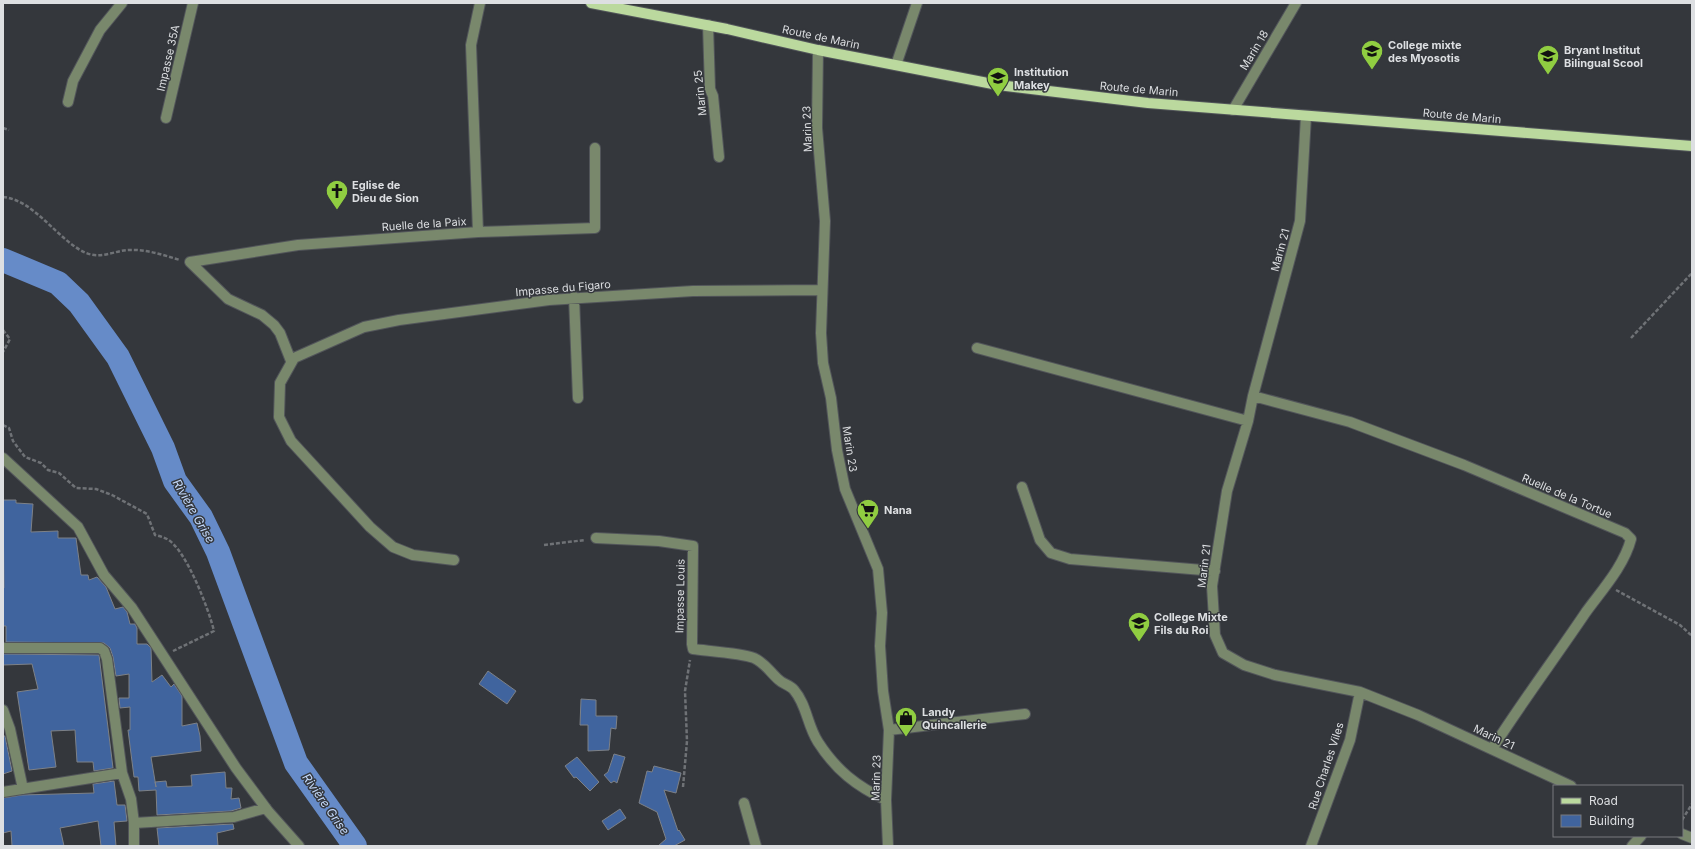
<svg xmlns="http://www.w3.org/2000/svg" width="1695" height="849" font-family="Inter,sans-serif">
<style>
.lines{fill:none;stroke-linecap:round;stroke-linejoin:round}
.river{stroke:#668bc8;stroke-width:24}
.building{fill:#40649e;stroke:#7d8187}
.minor-casing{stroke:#52555a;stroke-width:12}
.major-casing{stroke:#52555a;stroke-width:12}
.path{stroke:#6f7276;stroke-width:2.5;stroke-dasharray:4 2;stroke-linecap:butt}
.minor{stroke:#79886c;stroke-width:10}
.major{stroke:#bbd99e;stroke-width:10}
.labels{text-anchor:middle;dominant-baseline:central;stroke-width:3;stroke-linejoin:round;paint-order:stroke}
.street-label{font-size:11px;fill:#dddfe2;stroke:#34373c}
.poi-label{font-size:11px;font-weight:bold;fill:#dddfe2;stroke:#34373c;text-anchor:start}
.water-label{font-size:12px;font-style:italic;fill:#c4dafc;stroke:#34373c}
</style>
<rect width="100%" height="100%" fill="#34373c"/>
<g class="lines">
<!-- river -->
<path class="river" d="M3,260L58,283L79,303L118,357L163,448L175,481L201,517L218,552L296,763L355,846"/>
</g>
<!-- building -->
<path class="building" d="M3,500H16V503L33,504L31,532L58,531V538H76L81,575H88L89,580L97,577L106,587L115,609L123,607L127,612L130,624H135L137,628V644H147L151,648L152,682L162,675L171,687L174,684L182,696V726L197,723L200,736L201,751L151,757L156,787L155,782L166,781L167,787L192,786L191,775L225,772L226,788H232L231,799L239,798L241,808L231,811L157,815L156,790L139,791L138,777H134L128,730H130V707L120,708L119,698H129V674L116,676L113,657L110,648L104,643L6,642V626H3V588H4Z
M3,654L99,655L113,768L94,771L93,762H77L75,730L51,731L56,767L29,770L17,692L38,689L32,664L3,665Z
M488,671L516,691L507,704L479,684Z
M581,699L596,700V716H617L616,729L611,728L609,750L588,751V725H580Z
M3,736H5L12,771L3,774Z
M614,754L625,757L617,783L614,781L611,783L604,775L608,772Z
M577,757L599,782L590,791L576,777L574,778L565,766Z
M654,766L681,773L676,793L664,790L678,831L679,830L685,840L674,846H658L666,839L657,812L639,803L647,771L652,772Z
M114,781L117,805H125L127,821L114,822L116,846H101L98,821L60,828L64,846H12L11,831L3,833V798L22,795L94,793L93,784Z
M620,809L626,818L608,830L602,821Z
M233,824L234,829L217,833L218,846H159L157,828Z"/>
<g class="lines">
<!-- minor casing -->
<g class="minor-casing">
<path id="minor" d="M708,25L710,89L713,96L719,157
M818,50L817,128L825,221L821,333L823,363L831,398L837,450L845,489L878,569L882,613L880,646L883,691L889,730L886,800L888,846
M896,65L917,3
M68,102L73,81L100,30L122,3
M1233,110L1296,3
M1306,116L1300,221L1253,396L1248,421L1227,491L1212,586L1215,635L1223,653L1244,665L1275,675L1360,692L1418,715L1571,786
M166,118L193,3
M478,232L595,228V148
M190,262L298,245L478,232L471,45L480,3
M190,262L228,299L262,315L274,325L280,333L291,361
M574,297L578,398
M977,348L1248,421
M1253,396L1350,422L1464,465L1625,533L1631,539C1624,566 1602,590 1586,612C1555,658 1522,702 1492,749
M3,458L78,527L104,575L132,608L236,768L268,811L299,846
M1022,487L1040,540L1051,553L1070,559L1215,571
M596,538L659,541L693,546L692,644L693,649C708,651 742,653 754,658C765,663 770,672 779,680C783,684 790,685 794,690C807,705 807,725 818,742C836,770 856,786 886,800
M454,560L413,555L393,547L370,527L291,441L279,417L280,383L294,358L364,327L399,320L549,300L693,291L822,290
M3,648H100L104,651L107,659L122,773L131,799L134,823V846
M3,710L10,729L23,789
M889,730L1025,714
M3,792L122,773
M744,803L756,846
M134,823L234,817L266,808
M1682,834L1692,838
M1311,846L1350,740L1360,692
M1632,846L1641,836"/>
</g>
<!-- major casing -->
<g class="major-casing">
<path id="major" d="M591,3L727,29L818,50L998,85L1148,103L1692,146"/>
</g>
<!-- path -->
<path class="path" d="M3,128L9,130
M3,197C35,200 57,240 86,253C101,259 114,251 128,250C146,249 163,255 180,260
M3,330L10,339L3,352
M1631,338L1692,273
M3,425L9,428L13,441L25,457L41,463L48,470L59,473L76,488L96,489L112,495L147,514L155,535C159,536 163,537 167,539C186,549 209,610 214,631L173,651
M544,545L585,540
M1616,590L1680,625L1692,636
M683,787L687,741L685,691L690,660
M1682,820L1692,804"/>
<!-- minor -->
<use href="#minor" class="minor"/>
<!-- major -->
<use href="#major" class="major"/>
</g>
<!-- icons -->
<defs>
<g id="school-pin" transform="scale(1.15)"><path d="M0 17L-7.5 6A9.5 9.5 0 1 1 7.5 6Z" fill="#90cd41" stroke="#34373c"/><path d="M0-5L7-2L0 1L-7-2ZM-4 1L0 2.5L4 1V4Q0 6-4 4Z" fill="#111"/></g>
<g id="church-pin" transform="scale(1.15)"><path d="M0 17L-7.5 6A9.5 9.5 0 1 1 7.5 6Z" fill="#90cd41" stroke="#34373c"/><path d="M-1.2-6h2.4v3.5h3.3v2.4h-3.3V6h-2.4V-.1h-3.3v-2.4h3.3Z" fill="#111"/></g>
<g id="supermarket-pin" transform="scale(1.15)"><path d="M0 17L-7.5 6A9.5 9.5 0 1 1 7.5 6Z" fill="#90cd41" stroke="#34373c"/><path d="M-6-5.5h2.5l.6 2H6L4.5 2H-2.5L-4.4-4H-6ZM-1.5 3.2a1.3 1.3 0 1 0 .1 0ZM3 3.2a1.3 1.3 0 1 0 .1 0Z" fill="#111"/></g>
<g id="shop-pin" transform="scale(1.15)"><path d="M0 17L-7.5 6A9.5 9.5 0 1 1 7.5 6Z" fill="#90cd41" stroke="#34373c"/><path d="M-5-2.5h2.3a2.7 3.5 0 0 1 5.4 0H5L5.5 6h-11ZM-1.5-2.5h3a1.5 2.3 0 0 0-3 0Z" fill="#111"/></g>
</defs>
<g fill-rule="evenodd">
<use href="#school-pin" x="1372" y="51"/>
<use href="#school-pin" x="1548" y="56"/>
<use href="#school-pin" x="998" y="78"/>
<use href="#church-pin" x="337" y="191"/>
<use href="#supermarket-pin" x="868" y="510"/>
<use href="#school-pin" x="1139" y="623"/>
<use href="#shop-pin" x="906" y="718"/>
</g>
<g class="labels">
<!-- street labels -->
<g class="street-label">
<text transform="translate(821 37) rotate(12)">Route de Marin</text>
<text transform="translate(1254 50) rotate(-59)">Marin 18</text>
<text transform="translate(168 58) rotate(-77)">Impasse 35A</text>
<text transform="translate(1139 89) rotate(5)">Route de Marin</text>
<text transform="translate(700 93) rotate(-96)">Marin 25</text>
<text transform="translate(1462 116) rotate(5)">Route de Marin</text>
<text transform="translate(807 129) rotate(-92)">Marin 23</text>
<text transform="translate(424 224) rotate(-4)">Ruelle de la Paix</text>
<text transform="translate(1280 250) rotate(-75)">Marin 21</text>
<text transform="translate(563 288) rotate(-5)">Impasse du Figaro</text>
<text transform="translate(850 449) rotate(81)">Marin 23</text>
<text transform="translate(1567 496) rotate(23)">Ruelle de la Tortue</text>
<text transform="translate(1204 566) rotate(-83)">Marin 21</text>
<text transform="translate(680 596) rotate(-89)">Impasse Louis</text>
<text transform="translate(1494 737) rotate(25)">Marin 21</text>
<text transform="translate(1326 766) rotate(-72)">Rue Charles Viles</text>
<text transform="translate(876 778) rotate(-88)">Marin 23</text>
</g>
<!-- poi labels -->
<g class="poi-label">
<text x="1388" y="45">College mixte<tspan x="1388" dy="13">des Myosotis</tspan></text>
<text x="1564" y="50">Bryant Institut<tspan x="1564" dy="13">Bilingual Scool</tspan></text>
<text x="1014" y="72">Institution<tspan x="1014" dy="13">Makey</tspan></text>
<text x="352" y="185">Eglise de<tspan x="352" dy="13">Dieu de Sion</tspan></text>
<text x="884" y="510">Nana</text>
<text x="1154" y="617">College Mixte<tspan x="1154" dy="13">Fils du Roi</tspan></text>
<text x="922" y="712">Landy<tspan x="922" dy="13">Quincallerie</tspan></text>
</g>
<!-- water labels -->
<g class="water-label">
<text transform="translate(194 511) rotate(60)">Rivière Grise</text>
<text transform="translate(326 804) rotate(55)">Rivière Grise</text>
</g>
</g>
<!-- border -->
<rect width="1695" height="849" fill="none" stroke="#dddfe2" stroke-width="8"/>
<!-- legend -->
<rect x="1553" y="785" width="130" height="52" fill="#34373c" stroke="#787a7e"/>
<rect x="1561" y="798" width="20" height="6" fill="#bbd99e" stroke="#787a7e"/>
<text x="1589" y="805" font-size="12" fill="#dddfe2">Road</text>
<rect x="1561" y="815" width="20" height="12" fill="#40649e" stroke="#787a7e"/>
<text x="1589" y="825" font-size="12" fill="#dddfe2">Building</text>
</svg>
